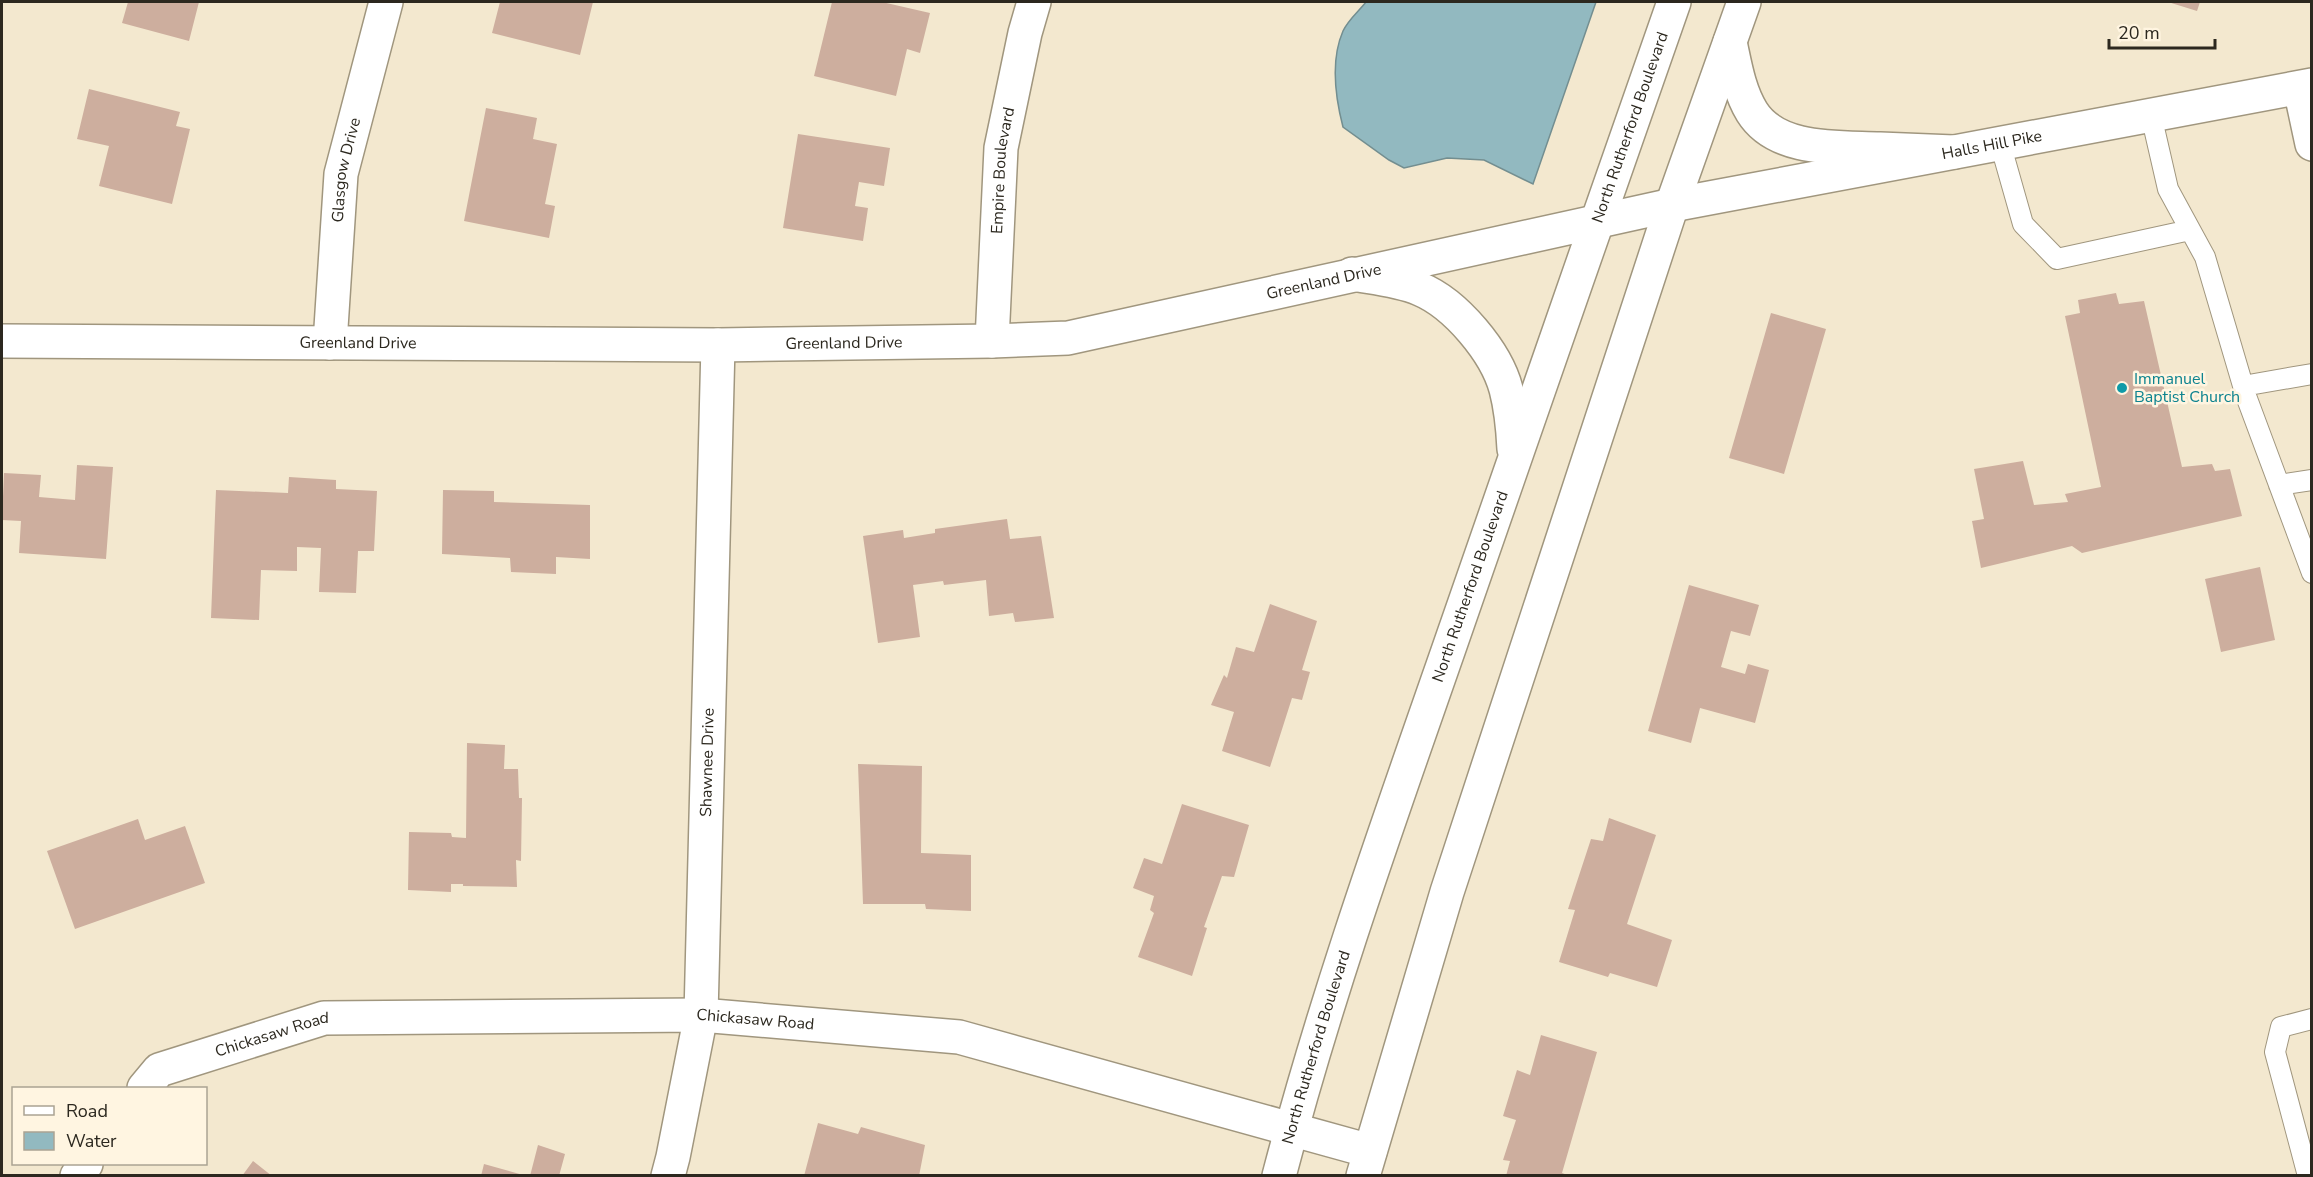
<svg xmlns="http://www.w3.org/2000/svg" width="2313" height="1177" font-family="'Nunito Sans',sans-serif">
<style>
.water{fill:#92b9c0;stroke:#738e90;stroke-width:1.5}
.building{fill:#cdae9e}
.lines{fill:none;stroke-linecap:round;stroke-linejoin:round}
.lane-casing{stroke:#a0967e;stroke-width:22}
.street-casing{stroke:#a0967e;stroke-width:36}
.secondary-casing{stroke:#a0967e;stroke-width:36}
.primary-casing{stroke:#a0967e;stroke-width:36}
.lane{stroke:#fff;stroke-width:20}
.street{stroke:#fff;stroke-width:33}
.secondary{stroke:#fff;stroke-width:33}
.primary{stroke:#fff;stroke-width:33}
.culture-dot{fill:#0f9aa8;stroke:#fff5e1;stroke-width:2}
.labels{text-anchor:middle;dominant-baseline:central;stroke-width:5;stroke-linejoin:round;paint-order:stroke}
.street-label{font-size:16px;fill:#2c281f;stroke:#fff5e1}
.culture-label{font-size:16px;fill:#0d838f;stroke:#fff5e1;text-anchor:start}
</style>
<rect width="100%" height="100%" fill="#f3e8cf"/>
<!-- water -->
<path class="water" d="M1366,2H1596L1533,184L1484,160L1447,158L1404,168L1389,160L1343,127C1335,96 1330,61 1343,31C1348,20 1359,11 1366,2Z"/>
<!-- building -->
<path class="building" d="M128,2H199L189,41L122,23Z
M500,2H593L580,55L492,33Z
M832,2H882L930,13L920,53L907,49L896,96L814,76Z
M2168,2H2200L2197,11Z
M89,89L180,112L176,126L190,129L172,204L99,186L109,146L77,139Z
M486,108L537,118L533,139L557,144L545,204L555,206L549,238L464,221Z
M798,134L890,148L884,186L859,182L855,206L868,208L863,241L783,228Z
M2116,293L2119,304L2144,301L2182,467L2212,464L2215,471L2230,469L2242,516L2082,553L2072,546L1981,568L1972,521L1984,519L1974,469L2023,461L2034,505L2068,502L2065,494L2101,487L2065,316L2080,313L2078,300Z
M1771,313L1826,329L1784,474L1729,458Z
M77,465L113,467L106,559L19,553L21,521L2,520L4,473L41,475L39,497L75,500Z
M289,477L336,480V489L377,491L374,551H358L356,593L319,592L321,548L297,547V571L261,570L259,620L211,618L216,490L288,493Z
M443,490L494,491V502L590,505V559L556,557V574L511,572L510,558L442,554Z
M1007,519L1010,539L1041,536L1054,618L1015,622L1013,613L989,616L986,580L944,585L943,581L913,585L920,637L878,643L863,536L903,530L904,538L935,533V529Z
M2260,567L2275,640L2221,652L2205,579Z
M1689,585L1759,605L1750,636L1731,631L1721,667L1745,674L1748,664L1769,670L1755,723L1700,708L1691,743L1648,731Z
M1270,604L1317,621L1302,670L1310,672L1302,700L1292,698L1270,767L1222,751L1234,712L1211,705L1224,675L1227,678L1236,647L1254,652Z
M467,743L505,745L504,769H518L519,798H522L521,861L516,860L517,887L463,886V884H451V892L408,890L409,832L451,833L452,837L466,838Z
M858,764L922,766L921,853L971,855V911L926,909L925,904H863Z
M1182,804L1249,825L1234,877L1222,876L1204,927L1207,928L1192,976L1138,957L1154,913L1150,910L1154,896L1133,888L1144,858L1162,864Z
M1609,818L1656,835L1627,924L1672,940L1657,987L1610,973L1608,977L1559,962L1575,910L1568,909L1591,839L1603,841Z
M138,819L145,840L185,826L205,883L75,929L47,851Z
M1541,1035L1597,1052L1562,1173L1570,1176H1506L1510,1161L1503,1160L1516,1120L1503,1116L1517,1070L1530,1075Z
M818,1123L858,1134L861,1127L925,1145L919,1176H804Z
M538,1145L565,1154L559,1176H530Z
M253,1161L272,1176H242Z
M484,1164L523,1175V1176H481Z"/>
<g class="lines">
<!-- lane casing -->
<g class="lane-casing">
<path id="lane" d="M2151,115L2168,189L2205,257L2246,396L2312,573
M2000,143L2023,224L2057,259L2190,230
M2243,386L2312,374
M2279,485L2312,480
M2308,1176L2275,1052L2281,1027L2312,1019"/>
</g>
<!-- street casing -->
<g class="street-casing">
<g id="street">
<path d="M2300,88L2312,144"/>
<path id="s1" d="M992,341L1001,148L1025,33L1034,2"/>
<path id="s2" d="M330,343L341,174L386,2"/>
<path id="s3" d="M144,1088L159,1070L324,1018L701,1015L959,1037L1370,1151"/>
<path d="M77,1176L86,1164"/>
<path id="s4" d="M668,1176L673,1157L701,1015L718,345"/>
</g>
</g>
<!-- secondary casing -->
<g class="secondary-casing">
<g id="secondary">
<path id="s5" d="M2,341L718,345L992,341L1068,338L1672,205L2312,85"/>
</g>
</g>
<!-- primary casing -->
<g class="primary-casing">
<g id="primary">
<path d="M1730,42C1735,65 1739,91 1752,112C1777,152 1839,147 1880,149C1905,150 1930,151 1954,152"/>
<path d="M1352,274C1375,278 1399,280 1420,289C1456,304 1496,352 1506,389C1511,408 1513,429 1514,449"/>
<path id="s6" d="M1279,1176C1325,999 1387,826 1447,654C1522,437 1598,219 1674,2"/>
<path d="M1363,1176L1447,892L1672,205L1744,2"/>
</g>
</g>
<!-- lane -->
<use href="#lane" class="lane"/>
<!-- street -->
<use href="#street" class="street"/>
<!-- secondary -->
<use href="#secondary" class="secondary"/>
<!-- primary -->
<use href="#primary" class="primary"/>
</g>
<!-- markers -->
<circle class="culture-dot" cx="2122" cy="388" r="6"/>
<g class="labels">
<!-- street labels -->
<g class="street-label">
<text stroke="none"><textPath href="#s6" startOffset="1106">North Rutherford Boulevard</textPath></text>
<text stroke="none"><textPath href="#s5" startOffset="2010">Halls Hill Pike</textPath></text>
<text stroke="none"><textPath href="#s2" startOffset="174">Glasgow Drive</textPath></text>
<text stroke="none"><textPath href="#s1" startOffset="171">Empire Boulevard</textPath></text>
<text stroke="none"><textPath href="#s5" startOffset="1328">Greenland Drive</textPath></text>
<text stroke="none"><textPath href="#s5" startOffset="356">Greenland Drive</textPath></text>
<text stroke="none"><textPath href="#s5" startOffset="842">Greenland Drive</textPath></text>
<text stroke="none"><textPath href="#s6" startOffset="620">North Rutherford Boulevard</textPath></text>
<text stroke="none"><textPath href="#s4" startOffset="417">Shawnee Drive</textPath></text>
<text stroke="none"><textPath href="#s3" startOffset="628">Chickasaw Road</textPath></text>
<text stroke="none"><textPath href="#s3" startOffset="142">Chickasaw Road</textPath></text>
<text stroke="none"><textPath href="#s6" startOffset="134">North Rutherford Boulevard</textPath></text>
</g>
<!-- culture labels -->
<g class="culture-label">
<text x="2134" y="379">Immanuel<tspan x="2134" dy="18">Baptist Church</tspan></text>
</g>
</g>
<!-- border -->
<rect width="2313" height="1177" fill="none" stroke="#2c281f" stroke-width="6"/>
<!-- legend -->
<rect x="12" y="1087" width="195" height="78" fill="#fff5e1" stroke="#aba393" stroke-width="1.5"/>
<rect x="24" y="1106" width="30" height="9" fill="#ffffff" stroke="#aba393" stroke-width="1.5"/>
<text x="66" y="1117" font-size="18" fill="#2c281f">Road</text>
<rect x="24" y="1132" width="30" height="18" fill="#92b9c0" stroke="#aba393" stroke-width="1.5"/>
<text x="66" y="1147" font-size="18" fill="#2c281f">Water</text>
<!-- scale -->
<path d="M2109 39v9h106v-9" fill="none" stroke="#2c281f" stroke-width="3"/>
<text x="2118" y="39" font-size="18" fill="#2c281f" stroke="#fff5e1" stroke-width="4.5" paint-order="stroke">20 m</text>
</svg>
